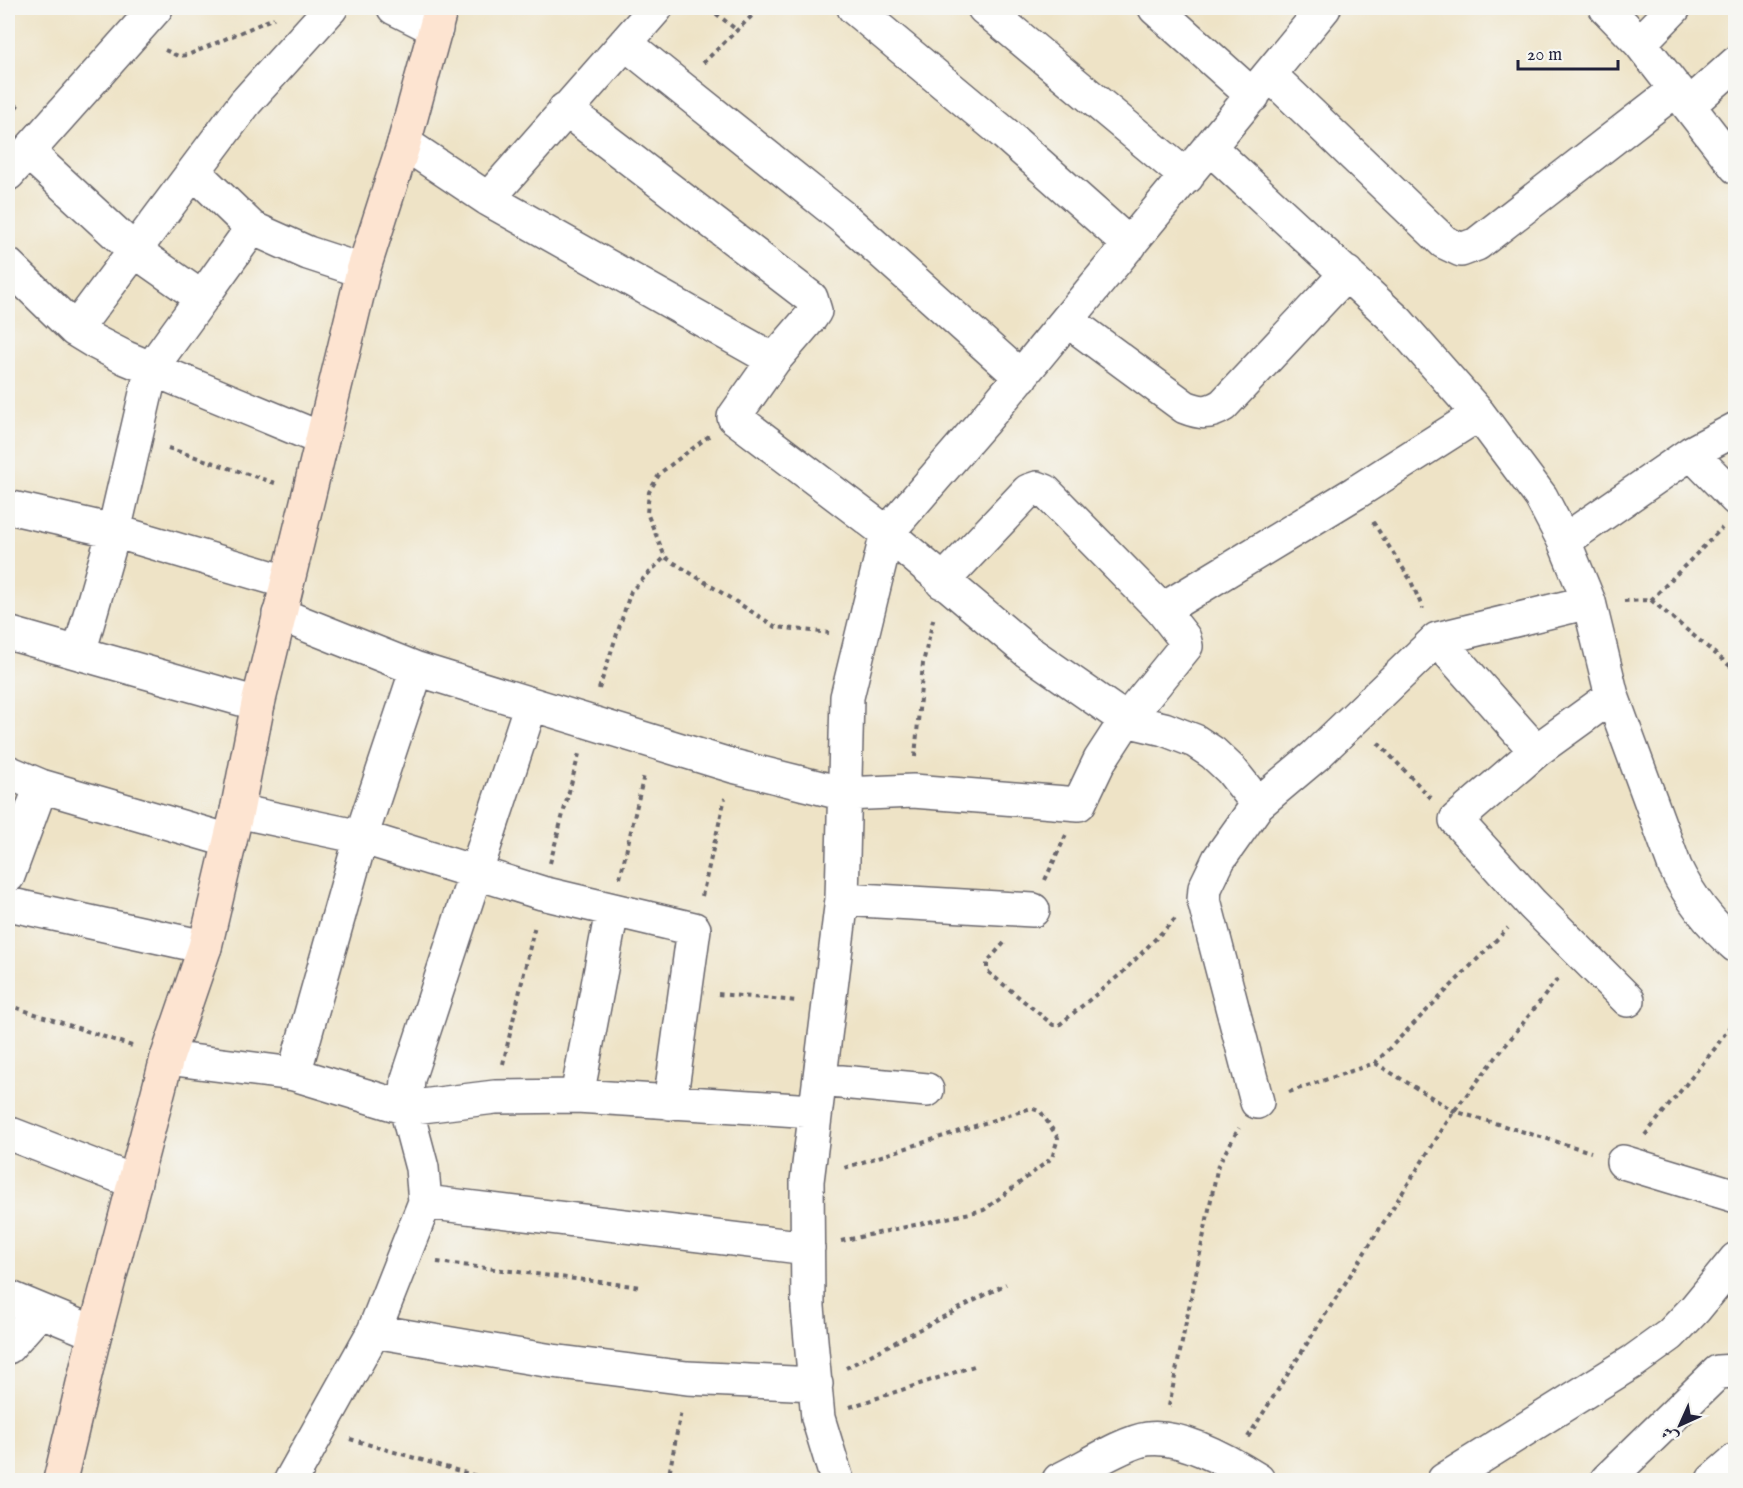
<svg xmlns="http://www.w3.org/2000/svg" width="1743" height="1488" font-family="'IM FELL English',Amiri,serif">
<style>
.lines{fill:none;stroke-linecap:round;stroke-linejoin:round}
.minor-casing{stroke:#69666c;stroke-width:36}
.secondary-casing{stroke:#69666c;stroke-width:36}
.path{stroke:#69666c;stroke-width:4;stroke-dasharray:4.5 4.5;stroke-linecap:butt}
.minor{stroke:#fff;stroke-width:33}
.secondary{stroke:#fde4d1;stroke-width:33}
</style>
<rect width="100%" height="100%" fill="#f6f6f2"/>
<filter id="ink" filterUnits="userSpaceOnUse"><feTurbulence type="fractalNoise" baseFrequency=".0167" numOctaves="2"/><feDisplacementMap in="SourceGraphic" scale="12" xChannelSelector="R" yChannelSelector="G"/><feConvolveMatrix kernelMatrix="1 2 1 2 8 2 1 2 1" color-interpolation-filters="sRGB"/></filter>
<filter id="wash" filterUnits="userSpaceOnUse"><feTurbulence type="fractalNoise" baseFrequency=".008" numOctaves="4" result="noise"/><feDisplacementMap in="SourceGraphic" scale="24" xChannelSelector="R" yChannelSelector="G"/><feGaussianBlur stdDeviation="1.35" result="paint"/><feColorMatrix in="noise" values="0 0 0 0 0 0 0 0 0 0 0 0 0 0 0 0 0 1.4 0 .05"/><feComposite in="paint" operator="in"/></filter>
<g filter="url(#wash)">
<rect width="100%" height="100%" fill="#eee3c6"/>
</g>
<g filter="url(#ink)">
<g class="lines">
<!-- minor casing -->
<g class="minor-casing">
<path id="minor" d="M394,8L436,29
M854,8L1004,133L1130,245
M984,8L1187,177
M1155,8L1253,96
M1606,8L1640,43L1736,167
M625,43L846,220L1021,377
M1640,43L1674,8
M1270,75L1444,242L1461,250L1477,244L1677,89
M1689,105L1736,63
M565,109L811,298L815,311L811,317L774,360
M404,143L488,199L774,360L734,417L887,533L1027,651L1126,720L1164,729L1195,741L1213,753L1231,770L1258,804
M1209,147L1397,321L1479,414L1541,497L1564,541L1589,602L1612,696L1675,867C1690,898 1710,924 1736,946
M29,153L135,251L202,298L252,228
M194,172L252,228L308,253L363,271
M8,174L156,8
M488,199L656,8
M8,265L75,330L93,341L126,358L322,439
M1067,320L1185,407C1200,413 1209,414 1223,405L1347,273
M75,330L245,103L331,8
M1691,453L1736,499
M8,507L114,531L287,582
M1564,541L1691,453L1736,429
M942,582L1028,491L1037,488L1045,491L1162,610L1355,493L1479,414
M279,614L417,669L733,766L845,794L913,791L1079,804L1100,760L1126,720L1186,646L1184,638L1162,610
M8,633L258,704
M1437,639L1536,751
M79,653L114,531L152,367L202,298
M1612,696L1536,751L1456,820L1532,904L1628,1000
M8,772L41,786L230,841
M237,811L361,837L542,893L694,929L670,1103
M8,876L41,786
M842,899L1033,910
M8,904L205,947
M167,1058L294,1074L406,1108L495,1097L577,1096L813,1111
M294,1074L361,837L417,669
M820,1080L927,1090
M577,1096L612,911
M1257,1102L1204,900L1205,888L1219,859L1258,804L1315,756L1437,639L1589,602
M8,1133L135,1182
M1623,1162L1736,1196
M425,1202L808,1248
M8,1297L95,1333
M374,1331L552,1361L687,1378L816,1384
M8,1347L40,1311
M291,1480L374,1331L425,1202L422,1168L406,1108L408,1079L531,704
M837,1480L818,1418L808,1307L807,1181L842,899L847,697L887,533L983,422L1324,8
M1059,1480C1081,1470 1124,1442 1147,1439C1181,1434 1230,1462 1258,1480
M1444,1480L1634,1361L1670,1335L1695,1309L1736,1259
M1607,1480L1718,1372L1736,1371
M1713,1480L1736,1460"/>
</g>
<!-- secondary casing -->
<g class="secondary-casing">
<path id="secondary" d="M60,1480L95,1333L167,1058L205,947L237,811L258,704L363,271L404,143L441,8"/>
</g>
<!-- path -->
<path class="path" d="M709,8L738,31
M165,50L178,56L188,55L274,18
M703,63L760,8
M8,99L21,109
M709,436L660,473L649,492L647,513L665,557L776,627L829,633
M168,448L278,484
M1373,522L1410,579L1423,609
M1651,600L1722,528
M1624,601L1651,600L1736,671
M599,689L631,591L665,557
M1378,743L1431,798
M915,757L923,663L934,616
M550,863L579,754
M620,878L644,775
M1045,880L1066,835
M702,896L725,798
M1004,943L987,962V971L1053,1025H1059L1122,973L1175,919
M718,994L797,1001
M8,1005L135,1047
M1375,1063L1454,1111L1591,1152
M503,1064L535,925
M1289,1092L1375,1063L1508,928
M1645,1135L1716,1047L1736,1017
M841,1241L984,1210L1052,1158L1058,1138L1041,1112L1031,1108L841,1169
M437,1262L641,1287
M846,1368L1006,1284
M1169,1406L1218,1165L1239,1128
M850,1407L977,1365
M1248,1437L1454,1111L1560,976
M350,1439L490,1480
M668,1480L681,1411"/>
<!-- minor -->
<use href="#minor" class="minor"/>
<!-- secondary -->
<use href="#secondary" class="secondary"/>
</g>
</g>
<!-- margin -->
<rect width="1743" height="1488" fill="none" stroke="#f6f6f2" stroke-width="30"/>
<!-- north arrow -->
<g transform="translate(1680 1425) rotate(225)" stroke="#f6f6f2" stroke-width="4.5" paint-order="stroke">
<path d="M0-4.5L10 22L0 15L-10 22Z" fill="#22223b"/>
<text y="-9" font-size="16" font-weight="bold" text-anchor="middle" fill="#22223b">ش</text>
</g>
<!-- scale -->
<path d="M1518 60v9h100v-9" fill="none" stroke="#22223b" stroke-width="3"/>
<text x="1527" y="60" font-size="18" fill="#22223b" stroke="#f6f6f2" stroke-width="4.5" paint-order="stroke">20 m</text>
</svg>
